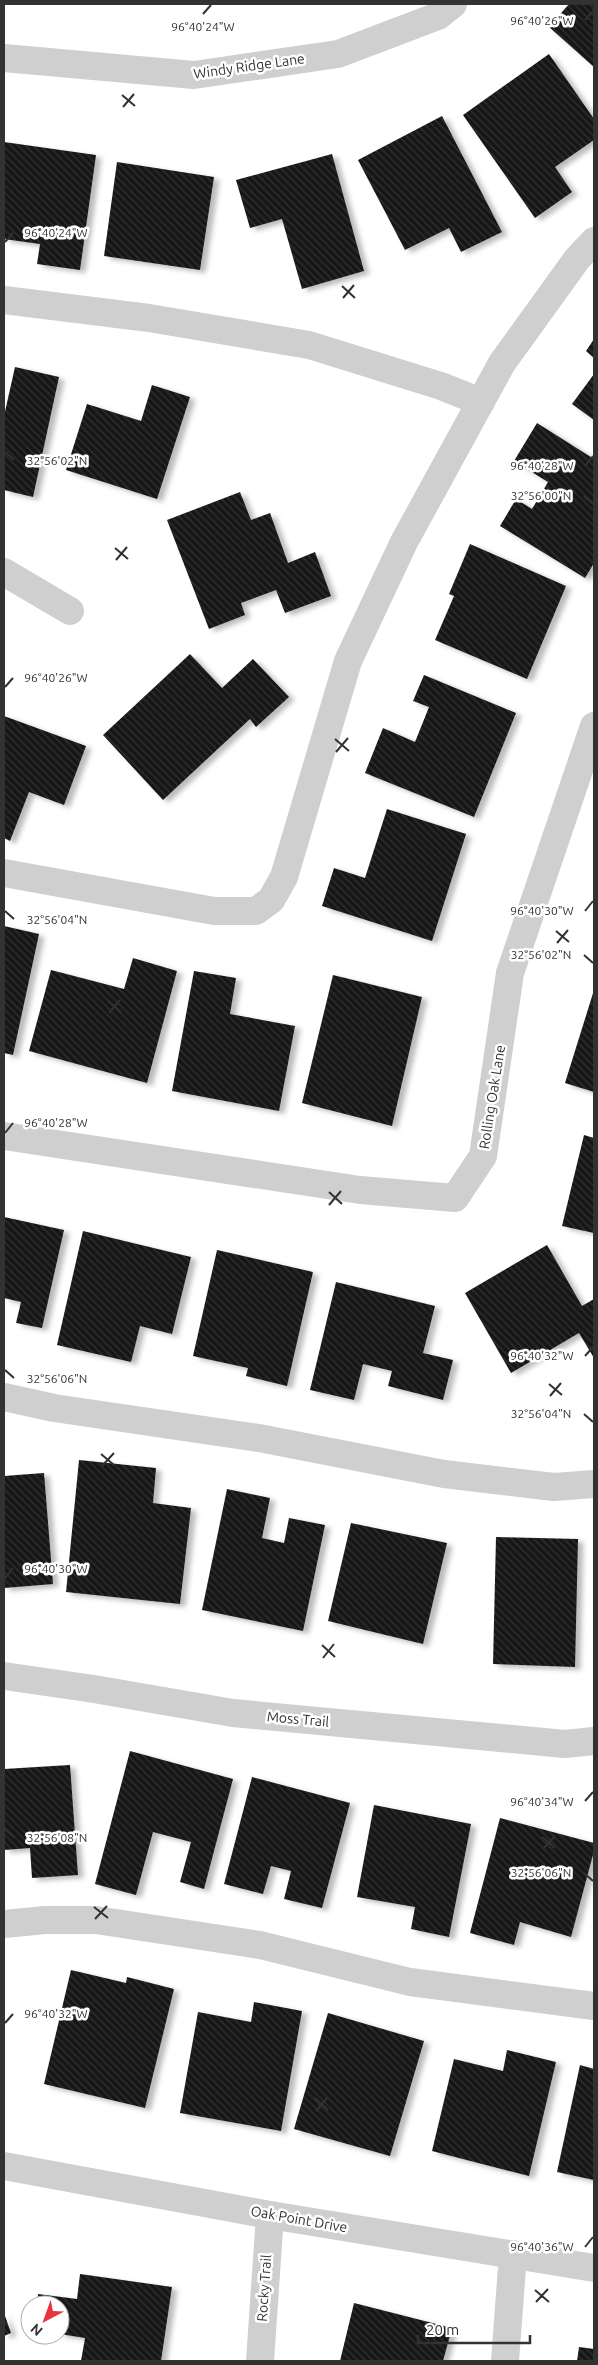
<svg xmlns="http://www.w3.org/2000/svg" width="598" height="2365" font-family="Ubuntu,sans-serif">
<style>
.building{fill:url(#building-back-hatch);filter:url(#shadow)}
.lines{fill:none;stroke-linecap:round;stroke-linejoin:round}
.minor{stroke:#cfcfcf;stroke-width:28}
.ticks{fill:none;stroke:#323232;stroke-width:2}
.labels{text-anchor:middle;dominant-baseline:central;stroke-width:5;stroke-linejoin:round;paint-order:stroke}
.street-label{font-size:14px;fill:#323232;stroke:#fff}
.ticks-label{font-size:12px;text-anchor:middle;fill:#323232;stroke:#fff;stroke-width:5;stroke-linejoin:round;paint-order:stroke}
</style>
<defs>
<pattern id="building-back-hatch" width="6" height="6" patternUnits="userSpaceOnUse" patternTransform="scale(1.25)"><rect width="6" height="6" fill="#191919"/><path d="M-1 5l2 2M0 0l6 6M5-1l2 2" fill="none" stroke="#323232"/></pattern>
<filter id="shadow"><feDropShadow dx="5.5" dy="3" stdDeviation="2.5" flood-color="#0004"/></filter>
</defs>
<rect width="100%" height="100%" fill="#fff"/>
<!-- building -->
<path class="building" d="M569,4H594V67L549,27Z
M549,54L594,119V140L555,167L572,192L535,218L463,115Z
M442,116L502,232L461,252L449,228L405,250L358,160Z
M4,142L96,155L80,270L37,264L40,244L4,239Z
M332,154L364,271L302,289L282,219L250,228L236,180Z
M117,162L214,177L200,270L104,256Z
M594,339V358L586,351Z
M15,367L59,377L33,497L4,490V416Z
M594,374V420L572,404Z
M152,385L190,397L157,499L66,470L87,404L141,421Z
M537,423L594,459V563L585,578L500,526L516,499L532,509L548,482L514,461Z
M240,492L251,520L270,513L288,563L315,552L331,596L285,613L276,590L241,603L245,615L209,629L167,520Z
M470,544L566,586L527,679L435,640L454,596L449,594Z
M190,654L222,688L253,659L289,697L256,727L250,719L163,800L103,735Z
M424,675L516,713L474,817L365,773L383,728L415,742L429,707L413,701Z
M4,716L86,746L64,805L29,792L10,841L4,838Z
M387,809L466,834L432,941L322,906L334,868L365,878Z
M4,926L39,934L13,1055L4,1053Z
M133,958L177,971L147,1083L29,1051L51,970L124,989Z
M194,971L236,978L230,1014L295,1026L279,1111L172,1091Z
M333,975L422,997L392,1126L302,1103Z
M594,990V1092L565,1083Z
M584,1135L594,1138V1233L562,1226Z
M4,1217L64,1230L42,1328L16,1323L21,1302L4,1298Z
M83,1231L191,1257L172,1334L140,1326L131,1362L57,1345Z
M547,1245L582,1306L594,1299V1358L579,1333L511,1373L465,1293Z
M217,1250L313,1272L287,1386L246,1376L248,1368L193,1356Z
M336,1282L435,1306L423,1353L453,1360L443,1400L388,1386L392,1371L363,1364L354,1400L310,1390Z
M79,1460L156,1468L153,1503L191,1508L180,1604L66,1592Z
M44,1473L53,1584L4,1588V1476Z
M227,1489L270,1498L262,1538L284,1543L289,1518L325,1525L303,1631L202,1610Z
M351,1523L447,1543L423,1644L328,1621Z
M496,1537L578,1539L575,1667L493,1664Z
M130,1751L233,1779L204,1889L180,1882L191,1842L153,1832L136,1895L95,1884Z
M70,1765L78,1875L32,1878L30,1848L4,1850V1769Z
M252,1777L350,1803L322,1908L284,1899L291,1871L271,1866L263,1894L224,1884Z
M374,1805L471,1824L449,1937L411,1929L415,1907L357,1897Z
M500,1818L594,1843V1851L571,1937L520,1922L514,1945L470,1933Z
M71,1970L126,1983L127,1977L174,1989L145,2108L44,2084Z
M254,2002L302,2011L281,2131L180,2113L198,2012L251,2022Z
M328,2013L424,2041L390,2156L294,2129Z
M507,2050L556,2062L529,2176L432,2151L454,2059L503,2071Z
M580,2065L594,2069V2180L557,2172Z
M80,2274L172,2287L161,2361H81L85,2338L60,2334V2305H37L38,2294L77,2299Z
M354,2303L452,2328L443,2361H340Z
M4,2313L11,2333L4,2336Z
M579,2347L594,2349V2361H577Z"/>
<g class="lines">
<!-- minor -->
<path class="minor" d="M4,58L194,75L338,54L438,16L453,4
M4,300L149,318L309,345L441,386L481,402
M4,572L70,611
M4,873L214,911H256L271,900L284,877L348,661L404,542L502,363L577,259L594,241
M4,1136L360,1190L455,1198L483,1156L510,973L594,726
M4,1397L54,1408L259,1438L444,1474L554,1487L594,1484
M4,1676L94,1689L233,1713L565,1744L594,1741
M4,1924L45,1920H96L260,1945L410,1982L594,2006
M4,2166L270,2215L594,2268
M260,2361L270,2215
M505,2361L513,2254"/>
</g>
<!-- ticks -->
<path class="ticks" d="M203,14L211,5M585,20L593,11M122,95L135,106M123,107L134,94M5,242L13,233M342,286L355,298M343,298L354,285M5,452L14,460M585,466L593,456M584,496L593,504M115,548L128,559M116,560L127,547M5,687L13,678M335,739L349,751M336,752L348,738M5,911L14,919M585,911L593,901M556,931L569,942M557,943L568,930M584,955L593,963M108,1001L121,1012M109,1013L120,1000M5,1133L13,1123M329,1192L342,1204M329,1205L341,1191M585,1356L593,1347M5,1370L14,1378M549,1384L562,1395M550,1396L561,1383M584,1414L593,1422M101,1454L114,1465M102,1466L114,1453M5,1578L13,1568M322,1645L335,1657M323,1658L334,1644M585,1801L593,1792M5,1829L14,1837M542,1837L555,1848M543,1849L555,1836M584,1873L593,1881M94,1907L108,1918M95,1919L107,1906M5,2023L13,2014M315,2098L328,2110M316,2111L327,2098M585,2247L593,2237M535,2290L549,2302M536,2302L548,2289"/>
<g class="labels">
<!-- street labels -->
<g class="street-label">
<text transform="translate(249 66) rotate(-8)">Windy Ridge Lane</text>
<text transform="translate(492 1097) rotate(-81)">Rolling Oak Lane</text>
<text transform="translate(298 1719) rotate(5)">Moss Trail</text>
<text transform="translate(299 2219) rotate(10)">Oak Point Drive</text>
<text transform="translate(264 2288) rotate(-86)">Rocky Trail</text>
</g>
</g>
<g class="ticks-label">
<text x="542" y="25">96°40'26"W</text>
<text x="203" y="31">96°40'24"W</text>
<text x="56" y="237">96°40'24"W</text>
<text x="57" y="465">32°56'02"N</text>
<text x="542" y="470">96°40'28"W</text>
<text x="541" y="500">32°56'00"N</text>
<text x="56" y="682">96°40'26"W</text>
<text x="542" y="915">96°40'30"W</text>
<text x="57" y="924">32°56'04"N</text>
<text x="541" y="959">32°56'02"N</text>
<text x="56" y="1127">96°40'28"W</text>
<text x="542" y="1360">96°40'32"W</text>
<text x="57" y="1383">32°56'06"N</text>
<text x="541" y="1418">32°56'04"N</text>
<text x="56" y="1573">96°40'30"W</text>
<text x="542" y="1806">96°40'34"W</text>
<text x="57" y="1842">32°56'08"N</text>
<text x="541" y="1877">32°56'06"N</text>
<text x="56" y="2018">96°40'32"W</text>
<text x="542" y="2251">96°40'36"W</text>
</g>
<!-- border -->
<rect width="598" height="2365" fill="none" stroke="#323232" stroke-width="10"/>
<!-- north arrow -->
<g transform="translate(45 2320) rotate(221)"><circle r="24" fill="#ffffff" stroke="#adadad"/>
<path d="M0-4L9 19L0 12L-9 19Z" fill="#e8353b"/>
<text y="-8" font-size="14" font-weight="bold" text-anchor="middle" fill="#323232">N</text>
</g>
<!-- scale -->
<path d="M418 2335v8h112v-8" fill="none" stroke="#323232" stroke-width="2.5"/>
<text x="426" y="2335" font-size="15" fill="#323232" stroke="#ffffff" stroke-width="4" paint-order="stroke">20 m</text>
</svg>
